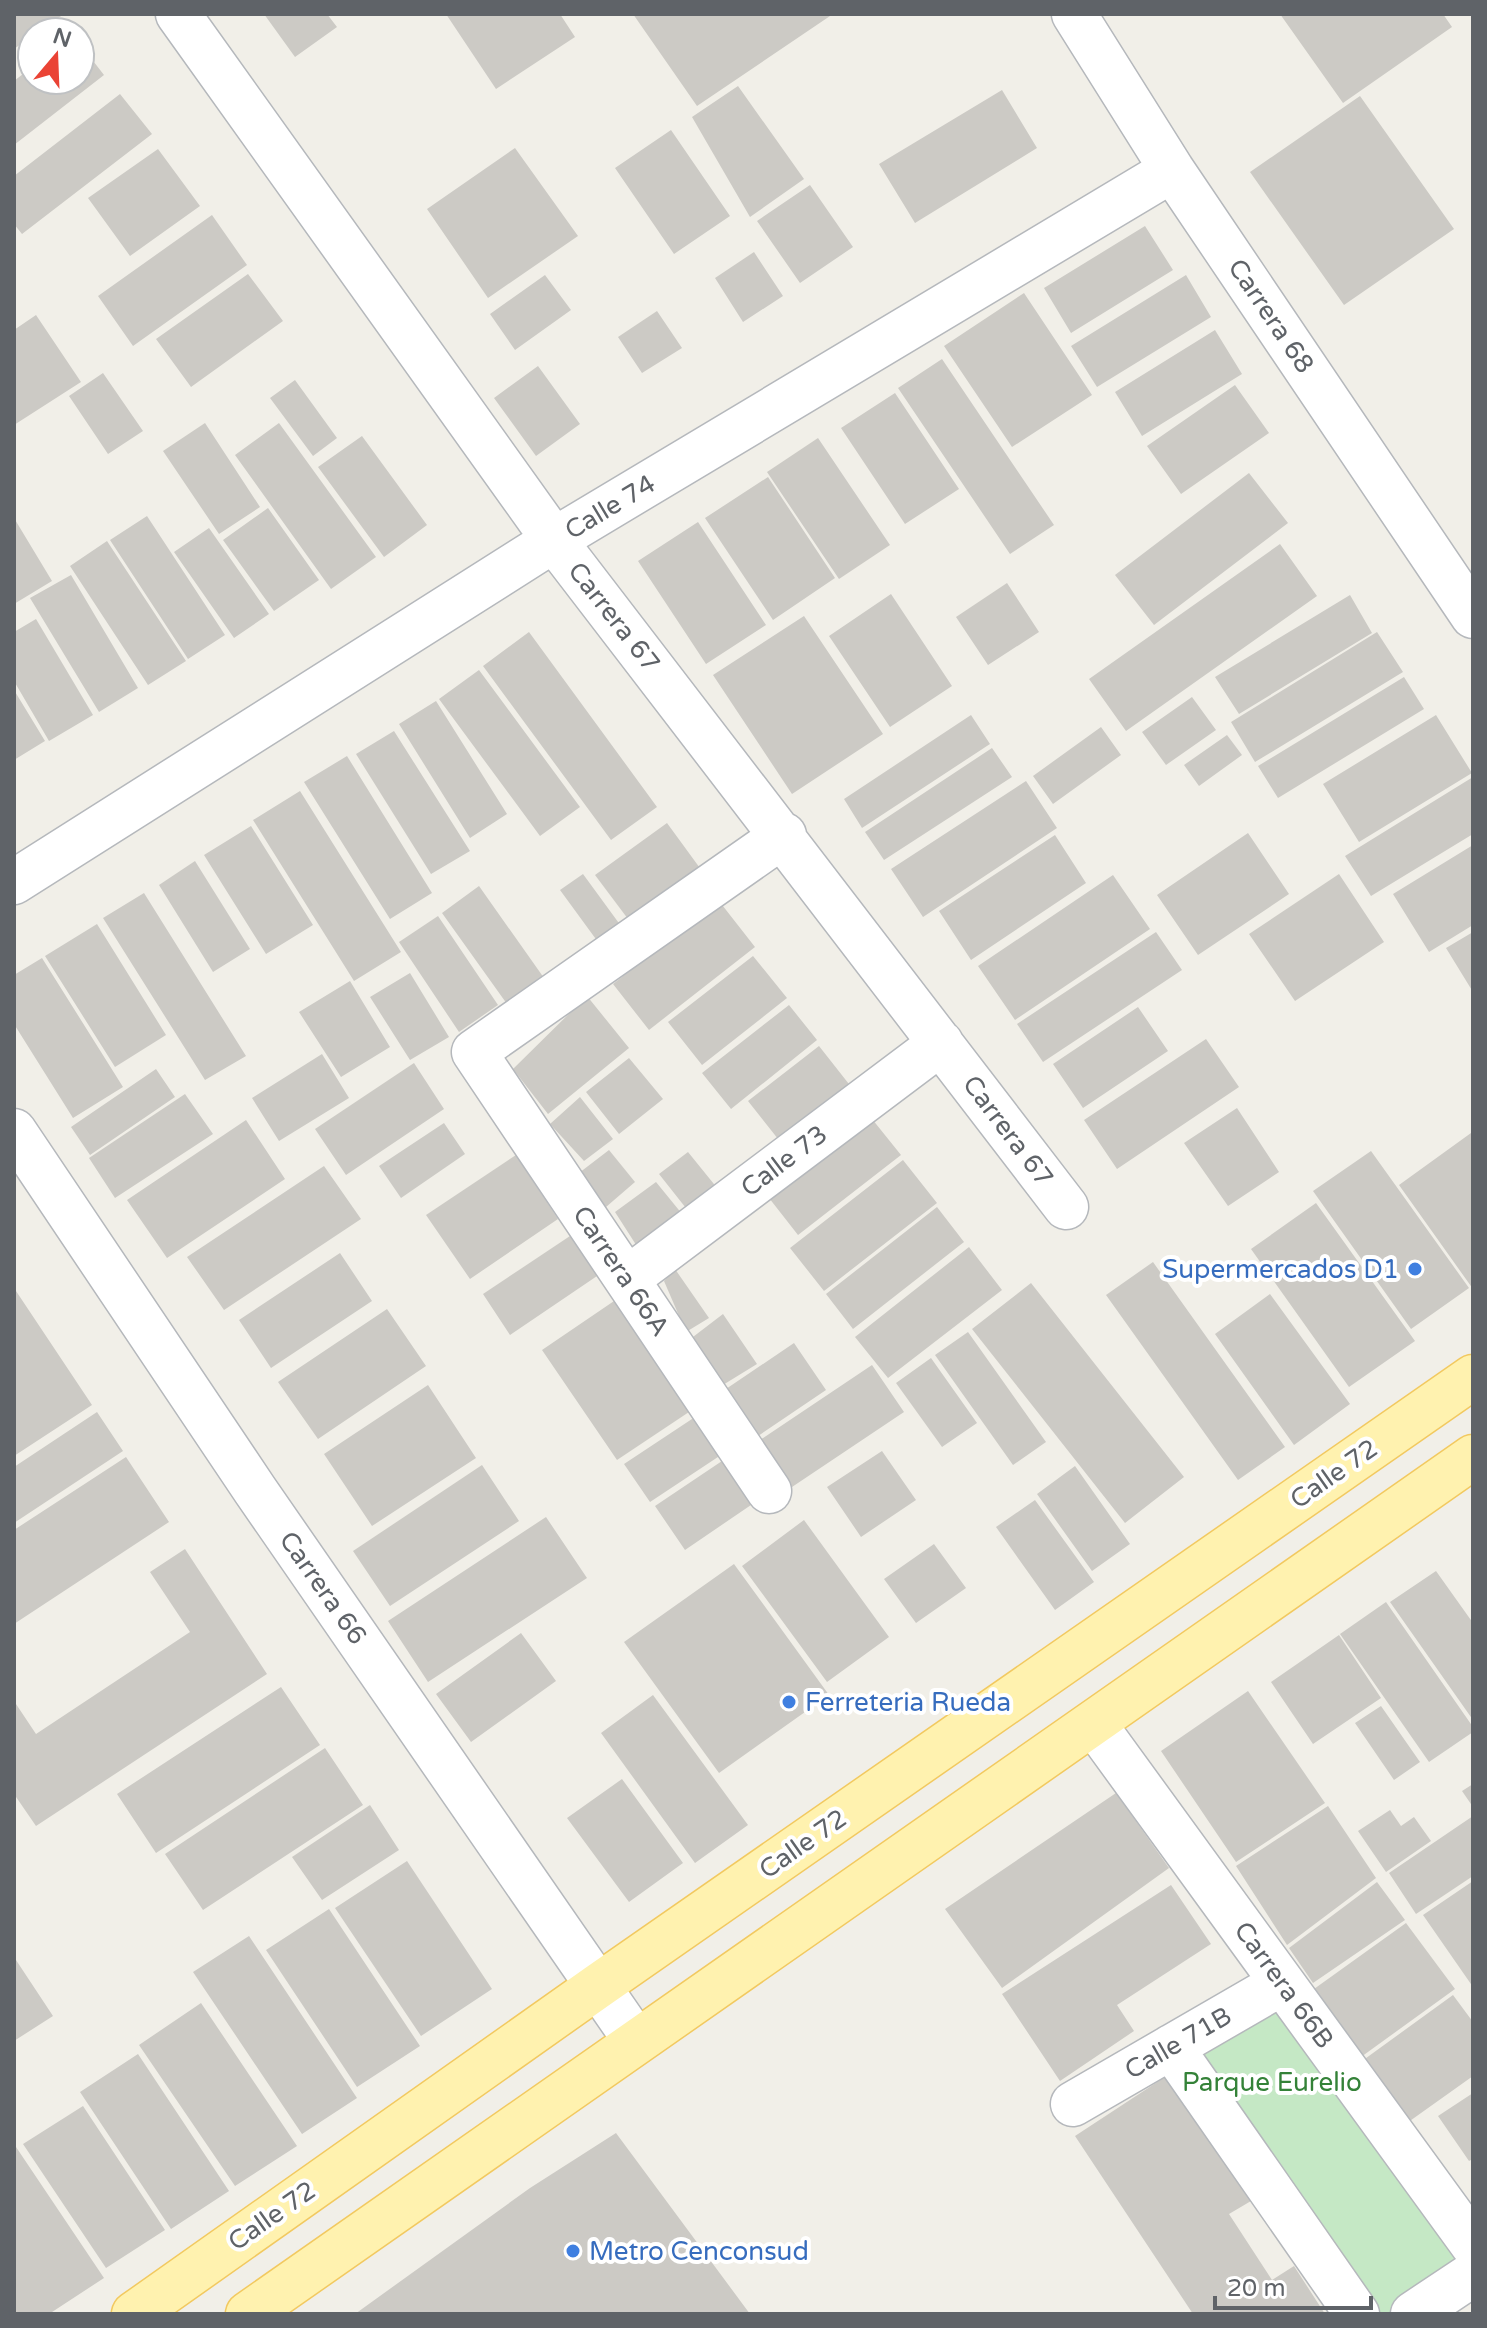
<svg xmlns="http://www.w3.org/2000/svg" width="1487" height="2328" font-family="'Varela Round',sans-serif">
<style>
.green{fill:#c5e8c5}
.building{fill:#cccac5}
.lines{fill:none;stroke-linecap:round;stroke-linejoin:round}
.minor-casing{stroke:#b5b8bc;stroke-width:47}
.major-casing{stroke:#f2c960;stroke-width:47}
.minor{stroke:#fff;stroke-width:44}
.major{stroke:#fff2af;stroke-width:44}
.shop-dot{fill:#3f7fe0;stroke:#fff;stroke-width:3}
.labels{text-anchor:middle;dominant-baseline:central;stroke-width:8;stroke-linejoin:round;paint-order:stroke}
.street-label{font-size:26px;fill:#5f6368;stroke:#fff}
.shop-label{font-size:26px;fill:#366cbe;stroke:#fff;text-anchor:start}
.park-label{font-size:26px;fill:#348238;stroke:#fff}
</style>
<rect width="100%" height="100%" fill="#f1efe8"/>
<!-- green -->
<path class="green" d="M1281,1996L1468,2264L1394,2314H1368L1183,2053Z"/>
<!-- building -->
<path class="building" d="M14,14H64L38,32H32V36L14,49Z
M264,14H327L337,27L295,57Z
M446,14H560L575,37L496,89Z
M633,14H833L697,106Z
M1280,14H1443L1452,27L1343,103Z
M80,44L104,75L14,145V81L32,67V80H80Z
M738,86L804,179L750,217L692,117Z
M1002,90L1037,148L915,223L879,164Z
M120,94L152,134L22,234L14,224V176Z
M1360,96L1454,229L1344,305L1250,172Z
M671,130L730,216L674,254L615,168Z
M515,148L578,236L488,298L427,209Z
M158,149L200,206L130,256L88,198Z
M810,185L853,247L800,283L757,221Z
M212,215L247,265L133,346L98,296Z
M1145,226L1173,270L1071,333L1044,288Z
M754,252L783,296L743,322L715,278Z
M248,274L283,321L191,387L156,339Z
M545,275L571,310L515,350L490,314Z
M1186,275L1211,317L1097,387L1071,346Z
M1024,293L1092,395L1012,447L944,346Z
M657,311L682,348L642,373L618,337Z
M36,315L81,382L14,425V330Z
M1215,330L1242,374L1142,436L1115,392Z
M942,359L1054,525L1010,554L898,388Z
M538,366L580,424L536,456L494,398Z
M103,373L143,431L108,454L69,396Z
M295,380L337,438L313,456L270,398Z
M1235,385L1269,433L1181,494L1147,446Z
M895,393L959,489L905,524L841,428Z
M205,423L260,507L219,534L163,451Z
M279,423L376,557L331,589L235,455Z
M362,436L427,525L384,557L318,467Z
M818,438L890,545L839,579L767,472Z
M1249,473L1288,523L1154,625L1115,575Z
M768,477L835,578L773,620L705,518Z
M268,508L319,580L274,611L223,540Z
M147,516L225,635L188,659L110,540Z
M14,518L52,581L14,604Z
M698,522L766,625L706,664L638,561Z
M209,528L269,614L234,638L174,552Z
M107,541L186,661L148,685L70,566Z
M1280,544L1317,596L1126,731L1089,679Z
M71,575L138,688L99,712L30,598Z
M1007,583L1039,632L988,665L956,617Z
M891,594L952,686L890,727L829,636Z
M1350,595L1372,633L1239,714L1215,677Z
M804,616L883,734L792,794L713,675Z
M36,619L93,715L49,741L14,681V632Z
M529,632L657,807L611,840L483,666Z
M1377,632L1403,672L1255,762L1231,722Z
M479,670L580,807L540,836L439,699Z
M1404,677L1424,709L1278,798L1258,766Z
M14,690L45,741L14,760Z
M1192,697L1216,730L1166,765L1142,732Z
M436,701L507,814L470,838L399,724Z
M971,715L990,744L862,828L844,799Z
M1436,715L1472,773L1359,842L1323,784Z
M1101,727L1121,755L1053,804L1033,776Z
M394,731L470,851L431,874L356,754Z
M1227,735L1242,755L1199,786L1184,765Z
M992,748L1012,777L884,860L865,832Z
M347,756L432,893L390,919L304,782Z
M1473,777V834L1371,896L1345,856Z
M1026,781L1057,828L923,917L891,869Z
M300,791L401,952L354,981L253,820Z
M667,823L705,875L634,927L595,875Z
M251,826L313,925L266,954L204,855Z
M1248,833L1289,894L1198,955L1157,895Z
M1055,835L1086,883L971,960L939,911Z
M1473,845V925L1429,952L1393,894Z
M195,861L250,949L213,972L159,885Z
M583,874L621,926L598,942L560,890Z
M1339,874L1384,942L1295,1001L1249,934Z
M1113,875L1150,929L1015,1020L978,966Z
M479,886L544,978L507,1004L442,913Z
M144,893L246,1056L205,1080L103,918Z
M719,901L755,947L649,1030L613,984Z
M438,916L498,1005L459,1032L399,942Z
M97,924L166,1035L115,1067L45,956Z
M1156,932L1182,970L1043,1062L1017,1024Z
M1473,932V992L1446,948Z
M753,956L787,998L702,1065L668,1022Z
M42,958L123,1087L73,1118L14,1024V975Z
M410,973L449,1037L410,1060L370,997Z
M350,981L390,1047L341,1077L299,1012Z
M587,996L629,1048L548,1114L513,1069Z
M789,1005L817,1040L731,1109L702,1073Z
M1138,1007L1168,1051L1083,1108L1053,1064Z
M1206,1039L1239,1087L1117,1169L1084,1120Z
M819,1046L856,1093L786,1149L748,1101Z
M322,1054L349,1098L279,1141L252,1098Z
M629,1058L663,1099L619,1134L586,1092Z
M414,1063L444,1109L346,1175L315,1129Z
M156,1069L175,1097L90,1155L71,1127Z
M185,1094L213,1134L115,1198L89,1158Z
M580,1097L613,1139L584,1161L550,1124Z
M1237,1108L1279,1172L1228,1206L1184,1143Z
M864,1109L901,1155L798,1235L762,1189Z
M246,1120L285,1179L167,1258L127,1200Z
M444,1123L465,1154L401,1198L379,1166Z
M1471,1133L1473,1136V1289L1399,1185Z
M609,1150L635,1182L606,1207L579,1173Z
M1371,1151L1469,1288L1411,1329L1313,1191Z
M688,1152L722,1194L693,1217L659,1174Z
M516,1155L558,1219L470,1279L426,1215Z
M903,1160L937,1203L824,1291L790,1248Z
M324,1166L361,1219L224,1310L187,1257Z
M656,1182L687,1220L640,1251L615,1212Z
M1316,1203L1415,1341L1349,1387L1251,1249Z
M937,1207L964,1242L853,1329L826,1294Z
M573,1234L600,1274L510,1335L483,1294Z
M969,1247L1002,1290L888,1378L855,1337Z
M340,1253L372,1301L271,1368L239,1320Z
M1153,1262L1285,1447L1238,1480L1106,1295Z
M675,1269L709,1318L686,1332L664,1281Z
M1031,1283L1184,1477L1125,1523L972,1329Z
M14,1288L92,1405L14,1456Z
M1270,1294L1350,1404L1294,1445L1215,1334Z
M617,1299L692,1410L617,1460L542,1350Z
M387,1309L426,1366L318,1439L278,1382Z
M723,1314L757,1364L718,1388L689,1340Z
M968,1332L1046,1442L1013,1465L935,1355Z
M794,1343L826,1390L755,1438L723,1391Z
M931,1358L977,1423L942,1447L896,1383Z
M872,1365L904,1412L792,1487L760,1440Z
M428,1385L476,1458L372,1526L324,1454Z
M97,1412L123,1451L14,1523V1467Z
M695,1417L721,1455L650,1502L624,1464Z
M882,1451L916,1500L861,1537L827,1487Z
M126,1457L169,1522L14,1624V1530Z
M722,1461L751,1505L685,1550L655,1506Z
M482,1465L519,1521L390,1606L353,1551Z
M1075,1466L1130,1544L1092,1571L1037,1494Z
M1035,1500L1094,1582L1055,1610L996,1527Z
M546,1517L587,1578L428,1682L388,1621Z
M804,1520L889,1637L827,1682L742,1566Z
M934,1544L966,1588L916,1623L884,1579Z
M185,1549L267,1674L36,1826L14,1794V1701L36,1734L190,1632L150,1572Z
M734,1564L829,1695L719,1773L624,1642Z
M1436,1571L1473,1623V1720L1390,1602Z
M1386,1602L1473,1727V1732L1429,1762L1340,1634Z
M521,1633L556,1681L471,1742L436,1694Z
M1339,1635L1381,1698L1313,1744L1271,1682Z
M281,1687L320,1745L156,1853L117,1794Z
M1248,1691L1325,1803L1236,1862L1161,1751Z
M653,1695L748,1825L695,1863L601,1733Z
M1381,1706L1420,1762L1394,1780L1355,1723Z
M325,1748L363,1805L203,1910L165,1854Z
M622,1779L683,1863L629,1902L567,1818Z
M1473,1784V1807L1462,1791Z
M1116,1793L1169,1868L1002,1988L945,1909Z
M370,1805L399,1850L322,1900L292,1857Z
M1328,1806L1376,1878L1287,1945L1236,1866Z
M1390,1810L1401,1826L1414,1817L1431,1841L1386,1872L1358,1831Z
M1473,1816V1876L1416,1914L1389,1873Z
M407,1861L492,1989L421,2036L335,1908Z
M1473,1881V1987L1423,1915Z
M1377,1882L1405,1920L1313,1983L1289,1948Z
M1171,1885L1211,1944L1117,2005L1134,2031L1060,2081L1002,1994Z
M329,1909L420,2046L357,2087L266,1950Z
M1406,1923L1455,1989L1361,2057L1314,1989Z
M249,1936L357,2098L302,2134L193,1972Z
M14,1957L53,2016L14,2041Z
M1453,1995L1473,2022V2076L1407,2123L1362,2061Z
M201,2003L297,2146L235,2186L139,2045Z
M138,2054L229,2191L171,2229L80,2092Z
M1168,2075L1251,2201L1229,2214L1272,2280L1294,2266L1325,2314H1193L1075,2136Z
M1473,2093V2159L1469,2161L1438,2116Z
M83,2106L165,2230L106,2268L23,2144Z
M616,2133L750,2314H355L530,2188Z
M14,2144L104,2278L49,2314H14Z"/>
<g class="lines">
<!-- minor casing -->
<g class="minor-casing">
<path id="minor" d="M178,14L554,540L1066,1207
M1074,14L1172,170L1473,616
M14,882L554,540L1172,170
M14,1131L255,1490L636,2041
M627,1279L941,1043
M769,1491L474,1052L784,835
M1094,1724L1473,2245
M1171,2047L1357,2314
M1073,2104L1282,1983
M1413,2314L1473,2274"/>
</g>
<!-- major casing -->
<g class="major-casing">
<path id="major" d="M134,2314L598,1986L1473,1377
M248,2314L1473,1457"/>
</g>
<!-- minor -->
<use href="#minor" class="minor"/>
<!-- major -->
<use href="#major" class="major"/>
</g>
<!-- markers -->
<g class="shop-dot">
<circle cx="1415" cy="1269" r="8"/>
<circle cx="789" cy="1702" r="8"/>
<circle cx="573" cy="2251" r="8"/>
</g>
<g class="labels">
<!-- street labels -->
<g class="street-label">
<text transform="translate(1271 316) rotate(56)">Carrera 68</text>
<text transform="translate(610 507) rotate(-31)">Calle 74</text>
<text transform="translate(614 617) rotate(52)">Carrera 67</text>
<text transform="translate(1008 1131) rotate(53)">Carrera 67</text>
<text transform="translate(784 1161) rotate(-37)">Calle 73</text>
<text transform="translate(621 1271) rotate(56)">Carrera 66A</text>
<text transform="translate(1334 1474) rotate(-35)">Calle 72</text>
<text transform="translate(323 1588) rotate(55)">Carrera 66</text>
<text transform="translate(803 1844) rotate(-35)">Calle 72</text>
<text transform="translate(1284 1985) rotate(54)">Carrera 66B</text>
<text transform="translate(1178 2043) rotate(-30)">Calle 71B</text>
<text transform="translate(272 2216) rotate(-35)">Calle 72</text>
</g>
<!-- shop labels -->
<g class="shop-label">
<text x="1399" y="1269" text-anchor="end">Supermercados D1</text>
<text x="805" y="1702">Ferreteria Rueda</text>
<text x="589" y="2251">Metro Cenconsud</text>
</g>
<!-- park labels -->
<g class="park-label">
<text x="1272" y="2082">Parque Eurelio</text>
</g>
</g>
<!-- border -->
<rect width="1487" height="2328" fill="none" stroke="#5f6368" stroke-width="32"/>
<!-- north arrow -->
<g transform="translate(56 56) rotate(19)"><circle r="38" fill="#ffffff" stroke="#bfc1c3" stroke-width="2"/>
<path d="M0-6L14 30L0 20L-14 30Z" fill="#ea4335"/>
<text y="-12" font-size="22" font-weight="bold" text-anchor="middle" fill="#5f6368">N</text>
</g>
<!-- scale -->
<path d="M1215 2296v12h156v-12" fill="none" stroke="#5f6368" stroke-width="4"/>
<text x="1227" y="2296" font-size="24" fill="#5f6368" stroke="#ffffff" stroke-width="6" paint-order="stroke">20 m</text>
</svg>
